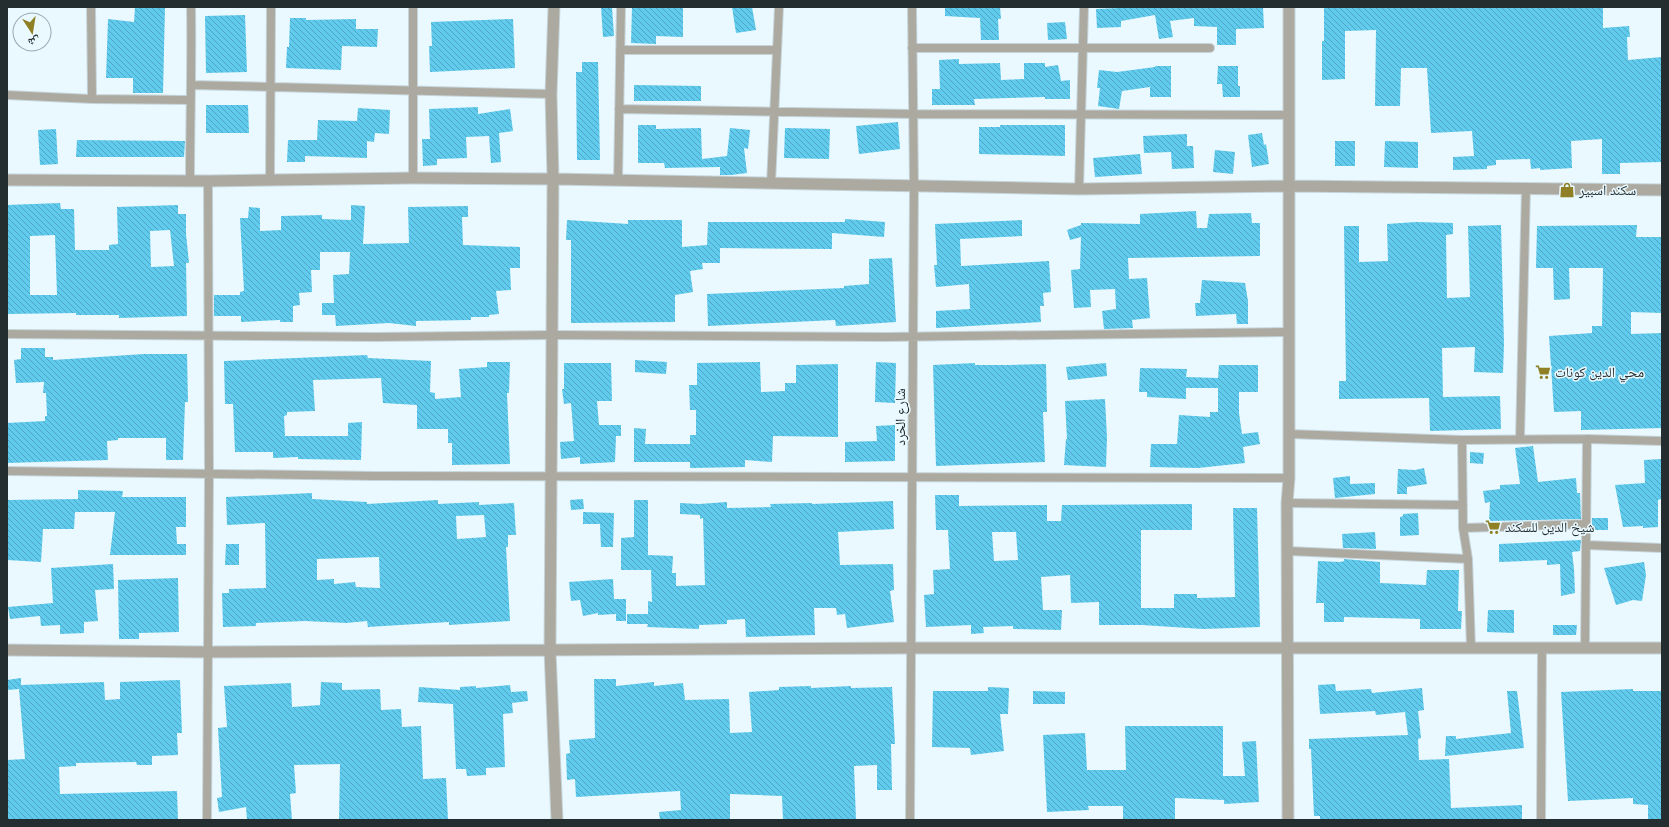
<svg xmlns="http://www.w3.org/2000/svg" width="1669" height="827" font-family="'Nunito Sans','Noto Naskh Arabic',sans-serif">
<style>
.building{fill:url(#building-back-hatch);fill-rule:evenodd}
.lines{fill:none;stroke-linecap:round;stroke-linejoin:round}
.service-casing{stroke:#c6d4da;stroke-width:10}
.tertiary-casing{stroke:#c6d4da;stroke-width:13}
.service{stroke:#acaaa0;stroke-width:8}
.tertiary{stroke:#acaaa0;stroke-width:11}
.labels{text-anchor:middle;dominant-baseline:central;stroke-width:3;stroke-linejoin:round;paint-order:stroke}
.poi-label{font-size:14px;fill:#242e31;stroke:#e9f9ff;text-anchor:start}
.street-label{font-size:14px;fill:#242e31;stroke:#e9f9ff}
</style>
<defs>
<pattern id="building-back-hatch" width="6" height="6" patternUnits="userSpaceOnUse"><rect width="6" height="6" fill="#60cbed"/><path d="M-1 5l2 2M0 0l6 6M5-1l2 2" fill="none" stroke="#4fa5c1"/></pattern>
</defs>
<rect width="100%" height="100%" fill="#e9f9ff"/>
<!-- building -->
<path class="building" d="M135,7H165L163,93H133V78H106L108,19L134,22Z
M601,7H612L614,36L603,37Z
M632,7H683V37L656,36V44L631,43Z
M732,7H752L756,30L736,33Z
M945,7H1000L1001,19H998L999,40H981L980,18L945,16Z
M1143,7H1263L1264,28L1236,29V45H1217V27L1194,26V18L1170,21L1173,37L1159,39L1155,15L1121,21V27L1097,28L1096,9Z
M1324,7H1603V28L1629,26L1630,37H1627L1628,60L1662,57V162L1620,163V174H1602V139L1571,141L1572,168L1540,170V168L1531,169L1530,159L1496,160V165L1487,166V169L1453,170V157L1474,156L1472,131L1431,133L1427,68H1401L1400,106H1375L1376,30L1345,31V79L1322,80V41H1324Z
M245,15L247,72L206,73L205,16Z
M290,18H306V20L356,19V29H378L377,47L342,46L341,70L286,68L287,47H289Z
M513,19L515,68L430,72L429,46H432L431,22Z
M1065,22L1067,39L1048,40L1047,23Z
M959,59V64L1000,63L1001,80L1024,79V63H1045V67L1058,65L1061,81L1070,80V99H1045V97L974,99L975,105H932V89H940L939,60Z
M582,62H598L600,160H577L576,72H582Z
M1155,66H1171V97H1150V87L1122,91L1119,109L1098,106L1100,88H1097L1099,70L1117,72L1155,67Z
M1218,66H1238V86H1240V97H1223L1222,84H1217Z
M634,85L701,86V101H634Z
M206,105H248L249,133H206Z
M478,107V114L510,109L513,131L499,133L501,162L491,163L489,136L466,137L467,158L437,159V165L423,166L422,139H430L429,109Z
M358,108L390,110L389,134L375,133L374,142L367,141V158L305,156V162H287L288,140H317L318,120L357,121Z
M898,122L900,149L859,154L856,126Z
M638,125H656V129L701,128L702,159L727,156L730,128L750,130L748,149L744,148L747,173L731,175H720V167L665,168L664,163H638Z
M1000,125H1065V156L979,154V127H1000Z
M785,128L830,129L829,159L784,158Z
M56,129L58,164L40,165L38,130Z
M1262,133L1264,145L1266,144L1269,164L1252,167L1248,135Z
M1187,134V146H1193L1194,168L1172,169L1171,152L1144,153L1143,136Z
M77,140L185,141L184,157H76Z
M1335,141H1355V166H1335Z
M1385,141L1418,142V168L1384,167Z
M1215,150L1235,152L1233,174L1213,172Z
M1140,154L1142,174L1095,177L1093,158Z
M60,203L61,209H74L75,250H109V245L118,244L117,207L178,205V214H186V234L189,263H186L187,316L119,318V315H76V313L7,314V205ZM170,230L174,266L151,267L150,231ZM55,235L57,295H30V236Z
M351,205L365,206L363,244L409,243L408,207L468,206V217H462L463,245L520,247V268H510L511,290L496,291L499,314L489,315V317H471V320L416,321V326L389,323L336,326L335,315H322V303H334L333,275L349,274L350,252H320V270H311L312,292L299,293L300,305L293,306V322H280V320L241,322V316H214V295H240V292L244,291L240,218H248L249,207L260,208V231L281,230V216L322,215V219L351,220Z
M1196,211L1197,228H1207L1209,214L1251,213L1252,223H1260V256L1128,258L1129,279L1147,278L1150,318L1132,320L1133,328L1104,329L1102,311L1116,309L1115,289L1090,290L1091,307L1074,308L1071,270L1080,269L1081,237L1070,240L1067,230L1081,225V223L1140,224V214Z
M845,219L885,222L884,237L832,233V249L720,248V263H702L703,269L690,271L693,292L675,295V322L571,323V240H566L567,220L628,224V220H682V247L707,245L708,222H845Z
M1022,220V236L960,239L961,266L1049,261L1051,292L1043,293L1044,306H1040L1041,322L936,328V311L970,309L969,284L936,287L934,265H937L935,224Z
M1416,222L1453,223V234L1446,235L1447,298L1470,297L1468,226L1501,225L1504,344L1503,373L1474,372L1475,347L1442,348L1443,397L1500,396L1501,429L1430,431L1429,398L1339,399V381H1346L1344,226H1359V262L1388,261L1387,224Z
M1637,225L1636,237H1662V313L1631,312V334L1662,333V428L1581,430V411L1554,412L1549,336L1592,333V326H1602L1603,268H1569L1570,299L1554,300L1553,268H1536L1537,226Z
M892,258L896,322L836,326L835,320L708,326L707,294L844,288V286L869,284V259Z
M1202,280L1245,283L1248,301V324H1237L1236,314L1196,316L1195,303H1200Z
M21,348H45V357H53V360L144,354H187L188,402H185L183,460H166V438H118V440L107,441L108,460L7,463V423L45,421V416H47L46,393H43L44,382L16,383L14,360L21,359Z
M367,355L368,358L431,361L430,392L435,393V399L461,397L459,369L487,367V362H510L509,393H507L510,464L452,465V443H448V429H417V405L383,403L381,378L313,380L315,411L287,412V415L284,416L285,436H348V423L362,422L361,460L298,459V457L273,458V452H235L233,404H225L224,361Z
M635,360L667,362L666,374L635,372Z
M760,362L761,392L785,391V383H796V365L838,364V437L773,436L772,462L745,460V467L690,468V462H634V428L646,429L645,444H690V435H696V410H690L689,385H697V363Z
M876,362L896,363L895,403L875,402Z
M564,363H611L612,401H597L599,425H621V436H616L615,462L580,464V457L561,459L560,442L574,441L571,403L564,404L562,389H564Z
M975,363V365H1009L1046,364L1047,412H1043L1045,462L936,466L933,365Z
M1106,363L1107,376L1068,380L1066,367Z
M1219,365H1258V392H1239V413L1242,434L1258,432L1260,444L1243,447L1245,463L1198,468L1150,467L1151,444H1177L1179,415L1210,417V412H1218V388H1186V399L1147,397V392H1139L1140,368L1187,369L1186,377L1218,378Z
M1105,399L1107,438L1106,467L1064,465L1066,439H1067L1065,401Z
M895,425V461L845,462V442L877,441L876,426Z
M1533,446L1538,482L1576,478L1577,493H1580L1581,519L1489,521L1490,502L1485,503L1483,491L1500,489V485L1520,484L1515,448Z
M1470,452L1484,453L1483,464L1470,463Z
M1662,459V494L1661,499L1658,500V527L1643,528V526L1623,527L1615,485L1645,483L1644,460Z
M1424,468L1427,484L1407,487V494H1397L1398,469L1415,470Z
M1350,476V484L1375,483V494L1335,498L1333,478Z
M78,490L123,491L122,497H186V527H176L177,544H186V555H110L115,512H75L74,529H43L41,562L7,560V500L78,499Z
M312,493V499L367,502V504L438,500V504L479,502V505L514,503L516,535H508V547H506L510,621L449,625V622L368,627L367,621L346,623L305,621L256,623V626L223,627L222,593H229V589L266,588L265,523L227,525L226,497ZM484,515L486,537L457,539L456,516ZM379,557L380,588L356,587L355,582L334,584V579L317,580V559Z
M935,495H959V506L1047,505V521H1061L1062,505L1192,504V530H1141V608H1174V594H1197V598L1235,597L1233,508H1257L1260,627L1203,629L1142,625H1099V602L1071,603L1070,575L1041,577L1043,610H1062L1061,630L1013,629V626L983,627L984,633L971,634V625L926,627L924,595L934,594L933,570L950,569L948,530H936ZM992,532H1016L1018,560L994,561Z
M583,499L584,509L571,510L570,500Z
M634,500H648V555L673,556L672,573H676V586L705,585L703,518L700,519V515L680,514V503L699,504L727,502V508L771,507L770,504L812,503V504L893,501L894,529L838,532L840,565L893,564L894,590L890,591L894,622L847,628L845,614L837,615L836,608H814L815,635L746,637L745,619L727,620V624L699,625V629L647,627L648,624H627V614H648V601L652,602L651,570H621V538L634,537Z
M583,512L614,513L613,547H601L600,524H583Z
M1418,513L1419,535L1400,536V517L1403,516V514Z
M1592,518H1608V530H1592Z
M1375,532L1376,549L1343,548L1342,534Z
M1581,540L1580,551L1572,552L1574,569L1575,593L1561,596L1560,564L1547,565V560L1499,562V544Z
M226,544H239V565H225Z
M1344,559L1380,562V583L1426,585L1427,570H1459L1458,611H1462L1461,629H1420V619L1344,617V622H1324V603H1316L1318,561L1340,562L1344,561Z
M1644,562L1646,575L1642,601L1633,600L1616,605L1604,568Z
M113,564L114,589L95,590L98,621L84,622V633L60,634V625L41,626L40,616L10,619L8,607L53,603L51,568Z
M178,578L179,632L139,633V639H119L118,580Z
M613,579L614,599H626V621H616V614L598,615V613L583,616L580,600L571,601L569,582Z
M1488,610H1514V633L1487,632Z
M1553,625H1577L1576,635H1553Z
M21,678V685L104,682L105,700L120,699V682L180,680L182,733H177L178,755L152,756V765H137L136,762L76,763V766L59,767L60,794L177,791L178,820H7V760L25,759L19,689L7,690V680Z
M594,679H616V686L654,682V686L683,683L685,700L729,699L730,733L752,732L749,692L779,690V687L811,686V688L851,686V688L892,687L895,744H891L892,790H877V765L854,766L856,820H783L782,796L730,794V820H660L659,812L681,810L680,791L576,797L575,779L567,780L566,754L570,753L569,740L595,738Z
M321,682L342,683V690L380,689L381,710L401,709L402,727L421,726L423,779L446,778L448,820H339L340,764L294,765L296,793L290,794L292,820H247L246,807L219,812L217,798L222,797L218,728L227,727L224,686L291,683L292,707L320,705Z
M1335,684L1336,691L1371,689L1372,693L1422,688L1424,710L1418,711L1421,738L1418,739L1419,760L1449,759L1451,808L1522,805V820H1320V816H1314L1311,749H1309V739L1408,735L1405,712L1376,715L1375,711L1320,714L1318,685Z
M510,685L511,692L527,691L528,701L512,703L513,713L503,714L505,767L486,768V775L467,776L466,769H456L453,704L418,702L419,687L460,690V687L476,686V688Z
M988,687L1009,688L1008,714H1000L1004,751L971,755L970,748L932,747L933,691H988Z
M1633,689V691H1662V820H1648V805L1633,804V798L1568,801L1561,692Z
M1033,691L1065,692V704H1033Z
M1507,691H1517L1524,748L1445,756L1446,736H1456V739L1511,733Z
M1125,726H1223V776H1245L1242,742L1256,741L1259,802L1224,804V800L1175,798V820H1123V806H1088L1089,810L1047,812L1043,735L1085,733L1087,770H1126Z"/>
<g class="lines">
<!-- service casing -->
<g class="service-casing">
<path id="service" d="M91,7L92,99
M413,7V178
M912,48H1210
M620,50H777
M192,85L551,94
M7,95L92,99L190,100
M619,109L913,114L1288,115
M270,180L271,7
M190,181C190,123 192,65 191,7
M618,181L621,7
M771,184L779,7
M1079,189L1084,7
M7,334L376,337L552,335L885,337L1289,332
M1289,434L1462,440L1587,439L1662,441
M1520,439L1526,187
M1462,440L1463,528L1468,559L1471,648
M7,471L375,476L1289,478
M1287,503L1463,505
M1463,528L1586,524
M1586,545L1662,548
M1288,551L1468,559
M1585,648L1587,439
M207,820L209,475L208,181
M910,820L914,187L912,7
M1541,820L1542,648"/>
</g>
<!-- tertiary casing -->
<g class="tertiary-casing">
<path id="tertiary" d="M554,7L551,94L553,179L550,651L557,820
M7,180L208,181L413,178L553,179L1079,189L1289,186L1662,190
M7,650L208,652L911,648H1662
M1288,820L1287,503L1289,478V7"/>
</g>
<!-- service -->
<use href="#service" class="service"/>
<!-- tertiary -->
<use href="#tertiary" class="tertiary"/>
</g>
<!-- icons -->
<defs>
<g id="shop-bare" transform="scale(1.2)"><path d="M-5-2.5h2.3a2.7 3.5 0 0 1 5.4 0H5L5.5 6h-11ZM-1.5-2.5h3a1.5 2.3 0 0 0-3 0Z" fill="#8f8026" stroke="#e9f9ff" stroke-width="2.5" paint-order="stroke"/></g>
<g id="supermarket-bare" transform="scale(1.2)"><path d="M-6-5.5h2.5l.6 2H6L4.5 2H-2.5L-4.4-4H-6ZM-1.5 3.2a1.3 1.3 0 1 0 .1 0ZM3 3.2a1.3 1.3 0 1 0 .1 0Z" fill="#8f8026" stroke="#e9f9ff" stroke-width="2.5" paint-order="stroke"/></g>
</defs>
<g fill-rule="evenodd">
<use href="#shop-bare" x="1567" y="190"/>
<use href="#supermarket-bare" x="1543" y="372"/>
<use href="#supermarket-bare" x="1493" y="527"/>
</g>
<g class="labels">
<!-- poi labels -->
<g class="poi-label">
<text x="1579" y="190">سكند اسبير</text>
<text x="1555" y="372">محي الدين كونات</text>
<text x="1505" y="527">شيخ الدين للسكند</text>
</g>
<!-- street labels -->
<g class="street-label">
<text transform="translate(900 417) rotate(-90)">شارع الخرد</text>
</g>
</g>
<!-- border -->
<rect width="1669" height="827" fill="none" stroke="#242e31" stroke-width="16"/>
<!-- north arrow -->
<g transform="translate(32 32) rotate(168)"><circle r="19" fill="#e9f9ff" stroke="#9aa8ad"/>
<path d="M0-3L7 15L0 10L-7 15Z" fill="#8f8026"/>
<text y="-6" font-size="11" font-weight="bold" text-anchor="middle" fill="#242e31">ش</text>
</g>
</svg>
